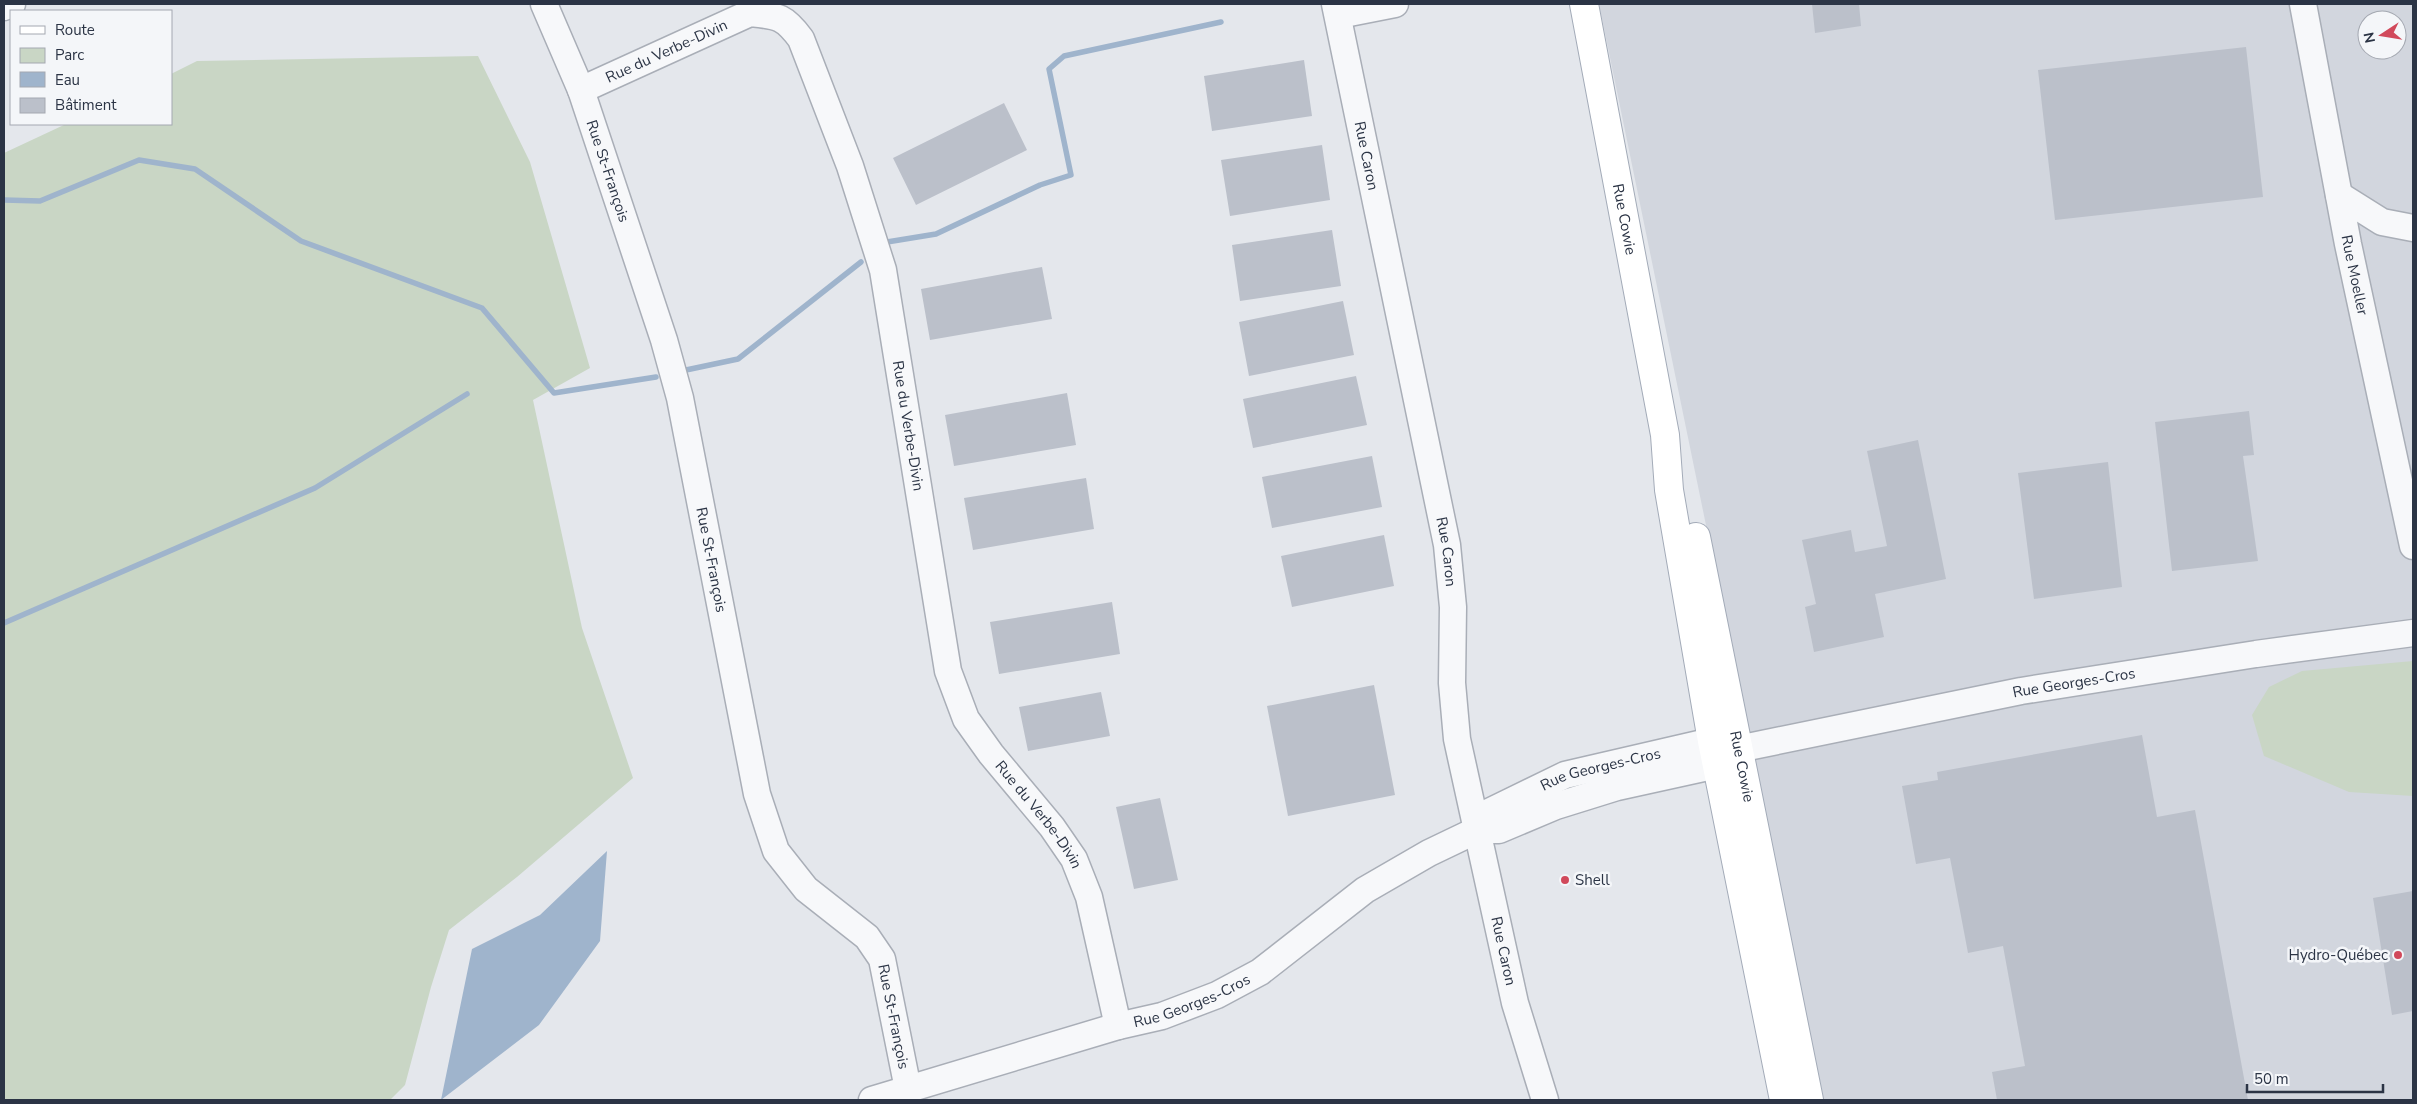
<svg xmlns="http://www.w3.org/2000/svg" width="2417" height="1104" font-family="'Nunito Sans',sans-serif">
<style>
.built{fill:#d2d6de;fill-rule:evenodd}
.green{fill:#c9d6c5}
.water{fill:#9fb4cc}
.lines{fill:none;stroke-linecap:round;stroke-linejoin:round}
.stream{stroke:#9fb4cc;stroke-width:5.5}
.building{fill:#bbc0ca}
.minor-casing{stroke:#a9aeb7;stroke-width:29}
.major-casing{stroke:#a3abb8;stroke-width:30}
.minor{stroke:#f7f8fa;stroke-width:26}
.major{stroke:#fff;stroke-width:28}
.poi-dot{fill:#d1495b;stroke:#f4f6f9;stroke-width:2}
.labels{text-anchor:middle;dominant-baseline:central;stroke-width:5;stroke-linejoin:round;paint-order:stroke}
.street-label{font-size:15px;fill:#2b3445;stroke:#f4f6f9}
.poi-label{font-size:15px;fill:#2b3445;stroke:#f4f6f9;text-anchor:start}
</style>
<rect width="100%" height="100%" fill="#e4e7ec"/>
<!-- built -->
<path class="built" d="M1599,4H2413V1100H1824ZM2367,20H2397V50H2367Z"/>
<!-- green -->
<path class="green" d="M478,56L530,162L590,368L533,400L582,628L633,778L517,877L449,930L431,987L405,1085L390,1100H4V153L66,124H171V74L197,61Z
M2413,661V796L2349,792L2264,756L2252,715L2269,687L2302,671Z"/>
<!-- water -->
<path class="water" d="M607,851L600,941L539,1025L441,1100L472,949L540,915Z"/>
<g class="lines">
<!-- stream -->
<path class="stream" d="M4,200L40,201L139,160L195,169L301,241L482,308L554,393L656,377
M887,242L936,234L1040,185L1071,175L1049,69L1064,56L1221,22
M686,370L738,359L861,262
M4,623L315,488L467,394"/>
</g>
<!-- building -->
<path class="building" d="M1812,4H1859L1861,26L1815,33Z
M2246,47L2263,197L2055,220L2038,70Z
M1304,60L1312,116L1212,131L1204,76Z
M1004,103L1027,150L916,205L893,158Z
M1322,145L1330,200L1230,216L1221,160Z
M1332,230L1341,286L1240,301L1232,245Z
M1042,267L1052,319L930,340L921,289Z
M1343,301L1354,355L1249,376L1239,322Z
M1356,376L1367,425L1253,448L1243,399Z
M1067,393L1076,445L954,466L945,415Z
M2249,411L2254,455L2243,456L2258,561L2172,571L2155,422Z
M1918,440L1946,579L1875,594L1884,637L1814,652L1805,607L1816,604L1802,540L1851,530L1855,552L1887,546L1867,451Z
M1372,456L1382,507L1272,528L1262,477Z
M2108,462L2122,587L2034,599L2018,473Z
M1086,478L1094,529L973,550L964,498Z
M1384,535L1394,586L1292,607L1281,556Z
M1112,602L1120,654L999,674L990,622Z
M1374,685L1395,795L1288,816L1267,706Z
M1101,692L1110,736L1028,751L1019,707Z
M2142,735L2157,817L2195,810L2248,1100H1997L1992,1072L2025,1066L2003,946L1968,953L1950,858L1916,864L1902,786L1938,780L1937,772Z
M1160,798L1178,880L1134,889L1116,807Z
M2413,891V1011L2392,1015L2373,898Z"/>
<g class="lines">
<!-- minor casing -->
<g class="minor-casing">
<g id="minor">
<path id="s1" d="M544,4L581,90L664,340L680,398L757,794L776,851L806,889L867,937L882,959L908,1089"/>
<path id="s2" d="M1335,4L1447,545L1453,607L1452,683L1457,739L1515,1003L1545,1100"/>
<path id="s3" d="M2303,4L2348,244L2413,546"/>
<path d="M4,7L12,4"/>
<path d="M1339,15L1395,4"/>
<path id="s4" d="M581,90L750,13C778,16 784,16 801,39L850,166L883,270L948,671L966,719L991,754L1052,827L1074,859L1089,897L1118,1026"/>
<path d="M2339,195L2382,222L2413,228"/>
<path id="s5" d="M1477,830L1489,812L1565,775L1712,741L1732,747"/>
<path id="s6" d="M872,1100L1118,1026L1162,1016L1217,995L1260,972L1365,890L1429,853L1477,830H1499L1556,806L1617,787L1717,765L1738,749L2021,691L2256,654L2413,633"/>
</g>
</g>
<!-- major casing -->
<g class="major-casing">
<g id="major">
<path id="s7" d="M1584,4L1665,435L1669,490L1712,741L1784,1100"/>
<path id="s8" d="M1696,537L1809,1100"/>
</g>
</g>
<!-- minor -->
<use href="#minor" class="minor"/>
<!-- major -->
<use href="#major" class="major"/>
</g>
<!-- markers -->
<g class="poi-dot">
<circle cx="1565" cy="880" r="5"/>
<circle cx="2398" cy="955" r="5"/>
</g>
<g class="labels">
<!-- street labels -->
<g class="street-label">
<text stroke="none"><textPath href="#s4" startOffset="94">Rue du Verbe-Divin</textPath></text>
<text stroke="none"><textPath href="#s2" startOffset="155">Rue Caron</textPath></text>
<text stroke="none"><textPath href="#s1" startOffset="179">Rue St-François</textPath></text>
<text stroke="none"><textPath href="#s7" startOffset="219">Rue Cowie</textPath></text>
<text stroke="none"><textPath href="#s3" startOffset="276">Rue Moeller</textPath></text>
<text stroke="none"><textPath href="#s4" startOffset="649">Rue du Verbe-Divin</textPath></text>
<text stroke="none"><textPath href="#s2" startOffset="559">Rue Caron</textPath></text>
<text stroke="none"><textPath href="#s1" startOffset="582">Rue St-François</textPath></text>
<text stroke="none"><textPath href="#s6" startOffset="1289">Rue Georges-Cros</textPath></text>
<text stroke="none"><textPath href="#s8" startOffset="234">Rue Cowie</textPath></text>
<text stroke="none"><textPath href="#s5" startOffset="142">Rue Georges-Cros</textPath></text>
<text stroke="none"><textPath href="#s4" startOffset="1069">Rue du Verbe-Divin</textPath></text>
<text stroke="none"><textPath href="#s2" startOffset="964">Rue Caron</textPath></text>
<text stroke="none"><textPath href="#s6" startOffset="335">Rue Georges-Cros</textPath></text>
<text stroke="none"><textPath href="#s1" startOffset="1092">Rue St-François</textPath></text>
</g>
<!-- poi labels -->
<g class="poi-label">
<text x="1575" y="880">Shell</text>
<text x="2388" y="955" text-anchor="end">Hydro-Québec</text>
</g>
</g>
<!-- border -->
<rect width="2417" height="1104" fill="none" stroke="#2b3445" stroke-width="10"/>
<!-- legend -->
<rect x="10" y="10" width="162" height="115" fill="#f4f6f9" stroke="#a4a8b1"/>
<rect x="20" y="26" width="25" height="8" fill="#ffffff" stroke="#a4a8b1"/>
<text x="55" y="35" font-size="15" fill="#2b3445">Route</text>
<rect x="20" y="48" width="25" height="15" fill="#c9d6c5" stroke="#a4a8b1"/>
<text x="55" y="60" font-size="15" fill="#2b3445">Parc</text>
<rect x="20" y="72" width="25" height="15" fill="#9fb4cc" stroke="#a4a8b1"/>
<text x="55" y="85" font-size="15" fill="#2b3445">Eau</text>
<rect x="20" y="98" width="25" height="15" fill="#bbc0ca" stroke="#a4a8b1"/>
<text x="55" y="110" font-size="15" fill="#2b3445">Bâtiment</text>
<!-- north arrow -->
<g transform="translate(2382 35) rotate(258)"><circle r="24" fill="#f4f6f9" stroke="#a4a8b1"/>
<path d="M0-4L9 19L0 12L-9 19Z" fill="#d1495b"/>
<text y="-8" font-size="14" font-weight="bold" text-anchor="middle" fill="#2b3445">N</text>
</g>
<!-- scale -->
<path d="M2247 1084v8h136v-8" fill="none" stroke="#2b3445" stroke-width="2.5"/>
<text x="2254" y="1084" font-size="15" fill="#2b3445" stroke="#f4f6f9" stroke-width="4" paint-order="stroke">50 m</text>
</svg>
